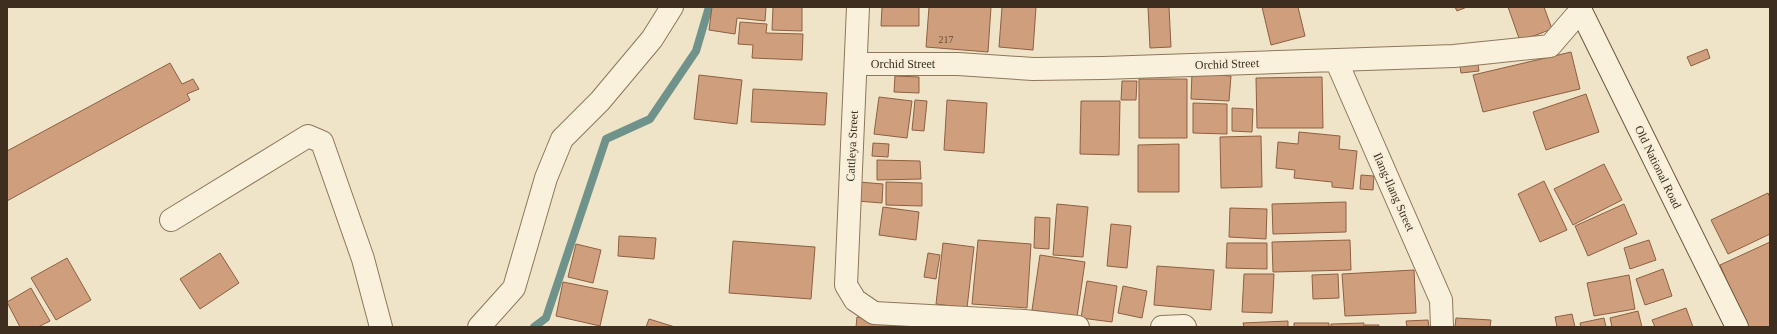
<svg xmlns="http://www.w3.org/2000/svg" width="1777" height="334" font-family="Georgia,serif">
<style>
.lines{fill:none;stroke-linecap:round;stroke-linejoin:round}
.stream{stroke:#6f938a;stroke-width:8}
.building{fill:#cf9f7d;stroke:#8d5f41}
.minor-casing{stroke:#8d765c;stroke-width:24}
.secondary-casing{stroke:#6f573f;stroke-width:24}
.minor{stroke:#faf1dc;stroke-width:22}
.secondary{stroke:#faf1dc;stroke-width:22}
.labels{text-anchor:middle;dominant-baseline:central;stroke-width:4;stroke-linejoin:round;paint-order:stroke}
.number-label{font-size:10px;fill:#624a37}
.street-label{font-size:12px;fill:#3d2e20;stroke:#f7eed8}
</style>
<rect width="100%" height="100%" fill="#f0e4c8"/>
<g class="lines">
<!-- stream -->
<path class="stream" d="M534,327L546,318L606,139L650,119L696,51L709,7"/>
</g>
<!-- building -->
<path class="building" d="M712,7H766L765,21L737,18L735,34L709,30Z
M773,7H802V31L772,30Z
M882,7H919V26H881Z
M929,7H991L988,52L926,47Z
M1002,7H1036L1033,50L999,47Z
M1148,7H1169L1171,47L1150,48Z
M1262,7H1298L1305,36L1271,45Z
M1455,7H1467L1457,11Z
M1508,7H1544L1552,29L1520,41Z
M740,22L767,24L766,33L803,34L802,60L752,58L753,45L738,44Z
M1707,49L1710,58L1691,66L1687,57Z
M1571,52L1580,89L1483,112L1473,75Z
M1477,58L1479,71L1461,73L1459,60Z
M170,63L182,84L193,79L199,89L187,94L190,100L7,201V151Z
M1192,73L1231,76L1229,101L1191,99Z
M699,75L742,80L737,124L694,119Z
M895,76L919,77V93L894,92Z
M1322,77L1323,128H1257L1256,78Z
M1139,79H1187V138H1139Z
M1122,81H1137L1136,100H1121Z
M753,89L827,93L825,125L751,122Z
M1586,94L1599,132L1546,150L1533,112Z
M879,97L912,101L907,138L874,134Z
M915,100L927,101L924,131L912,130Z
M947,100L987,103L984,153L944,150Z
M1081,101H1120L1119,155L1080,154Z
M1193,103L1227,104V134L1193,133Z
M1232,108L1253,109L1252,132L1232,131Z
M1299,132L1340,136L1339,149L1357,151L1353,189L1332,187V182L1294,178L1295,170L1276,168L1278,142L1298,144Z
M1261,136L1262,187L1221,188L1220,137Z
M873,143L889,144L888,157L872,156Z
M1179,144V192H1138V145Z
M877,160L920,161L921,179L877,180Z
M1604,164L1622,200L1573,225L1554,189Z
M1361,175L1374,176L1373,190L1360,189Z
M1544,181L1567,230L1540,242L1518,194Z
M859,182L883,184L882,203L857,201Z
M886,182L922,183V206L886,205Z
M1768,193L1770,198V234L1728,254L1711,220Z
M1346,202V232L1273,234L1272,204Z
M1057,204L1088,207L1083,257L1053,255Z
M1624,204L1637,234L1588,256L1575,226Z
M883,207L919,212L916,240L879,235Z
M1230,208L1267,209L1266,239L1229,237Z
M1035,217L1050,218L1049,249L1034,248Z
M1111,224L1131,226L1127,268L1107,266Z
M619,236L656,238L654,259L618,256Z
M978,240L1031,244L1027,308L972,304Z
M1350,240L1351,270L1273,272L1272,242Z
M1649,240L1656,260L1630,269L1624,248Z
M733,241L815,247L811,299L729,293Z
M1770,242V327H1747L1720,265Z
M943,243L974,247L967,308L936,304Z
M1227,243H1267V269L1226,268Z
M576,244L601,250L593,283L568,277Z
M220,253L239,283L200,309L180,279Z
M928,253L940,255L936,279L924,277Z
M1040,255L1085,262L1077,317L1032,310Z
M67,258L91,300L56,320L31,278Z
M1157,266L1214,270L1211,310L1154,305Z
M1663,269L1672,296L1645,305L1636,279Z
M1414,270L1416,313L1345,316L1342,274Z
M1244,274H1274L1272,313L1242,312Z
M1338,274L1339,298L1313,299L1312,275Z
M1629,275L1635,309L1594,316L1587,283Z
M1087,281L1117,286L1112,322L1081,318Z
M563,282L608,291L600,326L556,316Z
M1123,286L1147,291L1142,318L1118,313Z
M31,288L50,321L38,327H20L7,302Z
M1686,308L1693,327H1655L1652,320Z
M1638,311L1642,327H1612L1610,318Z
M1572,314L1575,327H1557L1555,317Z
M857,317L924,321L923,327H856Z
M1456,318L1491,320L1490,327H1455Z
M1604,318L1606,327H1581L1580,323Z
M649,319L675,327H646Z
M1428,320L1429,327H1407L1406,321Z
M1288,321V327H1244L1243,323Z
M1294,323H1329V327H1294Z
M1364,323V327H1331V324Z
M1365,325H1379V327H1365Z"/>
<g class="lines">
<!-- minor casing -->
<g class="minor-casing">
<path id="minor" d="M858,7L846,285L855,300L874,313L1024,321L1078,327
M1336,60L1441,300L1442,327
M856,64H958L1033,69L1103,68L1454,56L1550,46L1581,10
M171,220L308,136L322,142L363,259L381,327
M479,327L514,288L546,178L562,139L600,101L652,39L672,7
M1162,327L1184,326L1185,327"/>
</g>
<!-- secondary casing -->
<g class="secondary-casing">
<path id="secondary" d="M1579,7L1737,327"/>
</g>
<!-- minor -->
<use href="#minor" class="minor"/>
<!-- secondary -->
<use href="#secondary" class="secondary"/>
</g>
<g class="labels">
<!-- number labels -->
<g class="number-label">
<text x="946" y="39">217</text>
</g>
<!-- street labels -->
<g class="street-label">
<text x="903" y="64">Orchid Street</text>
<text transform="translate(1227 64) rotate(-2)">Orchid Street</text>
<text transform="translate(852 146) rotate(-87)">Cattleya Street</text>
<text transform="translate(1658 167) rotate(64)">Old National Road</text>
<text transform="translate(1394 192) rotate(66)">Ilang-Ilang Street</text>
</g>
</g>
<!-- border -->
<rect width="1777" height="334" fill="none" stroke="#3d2e20" stroke-width="16"/>
</svg>
